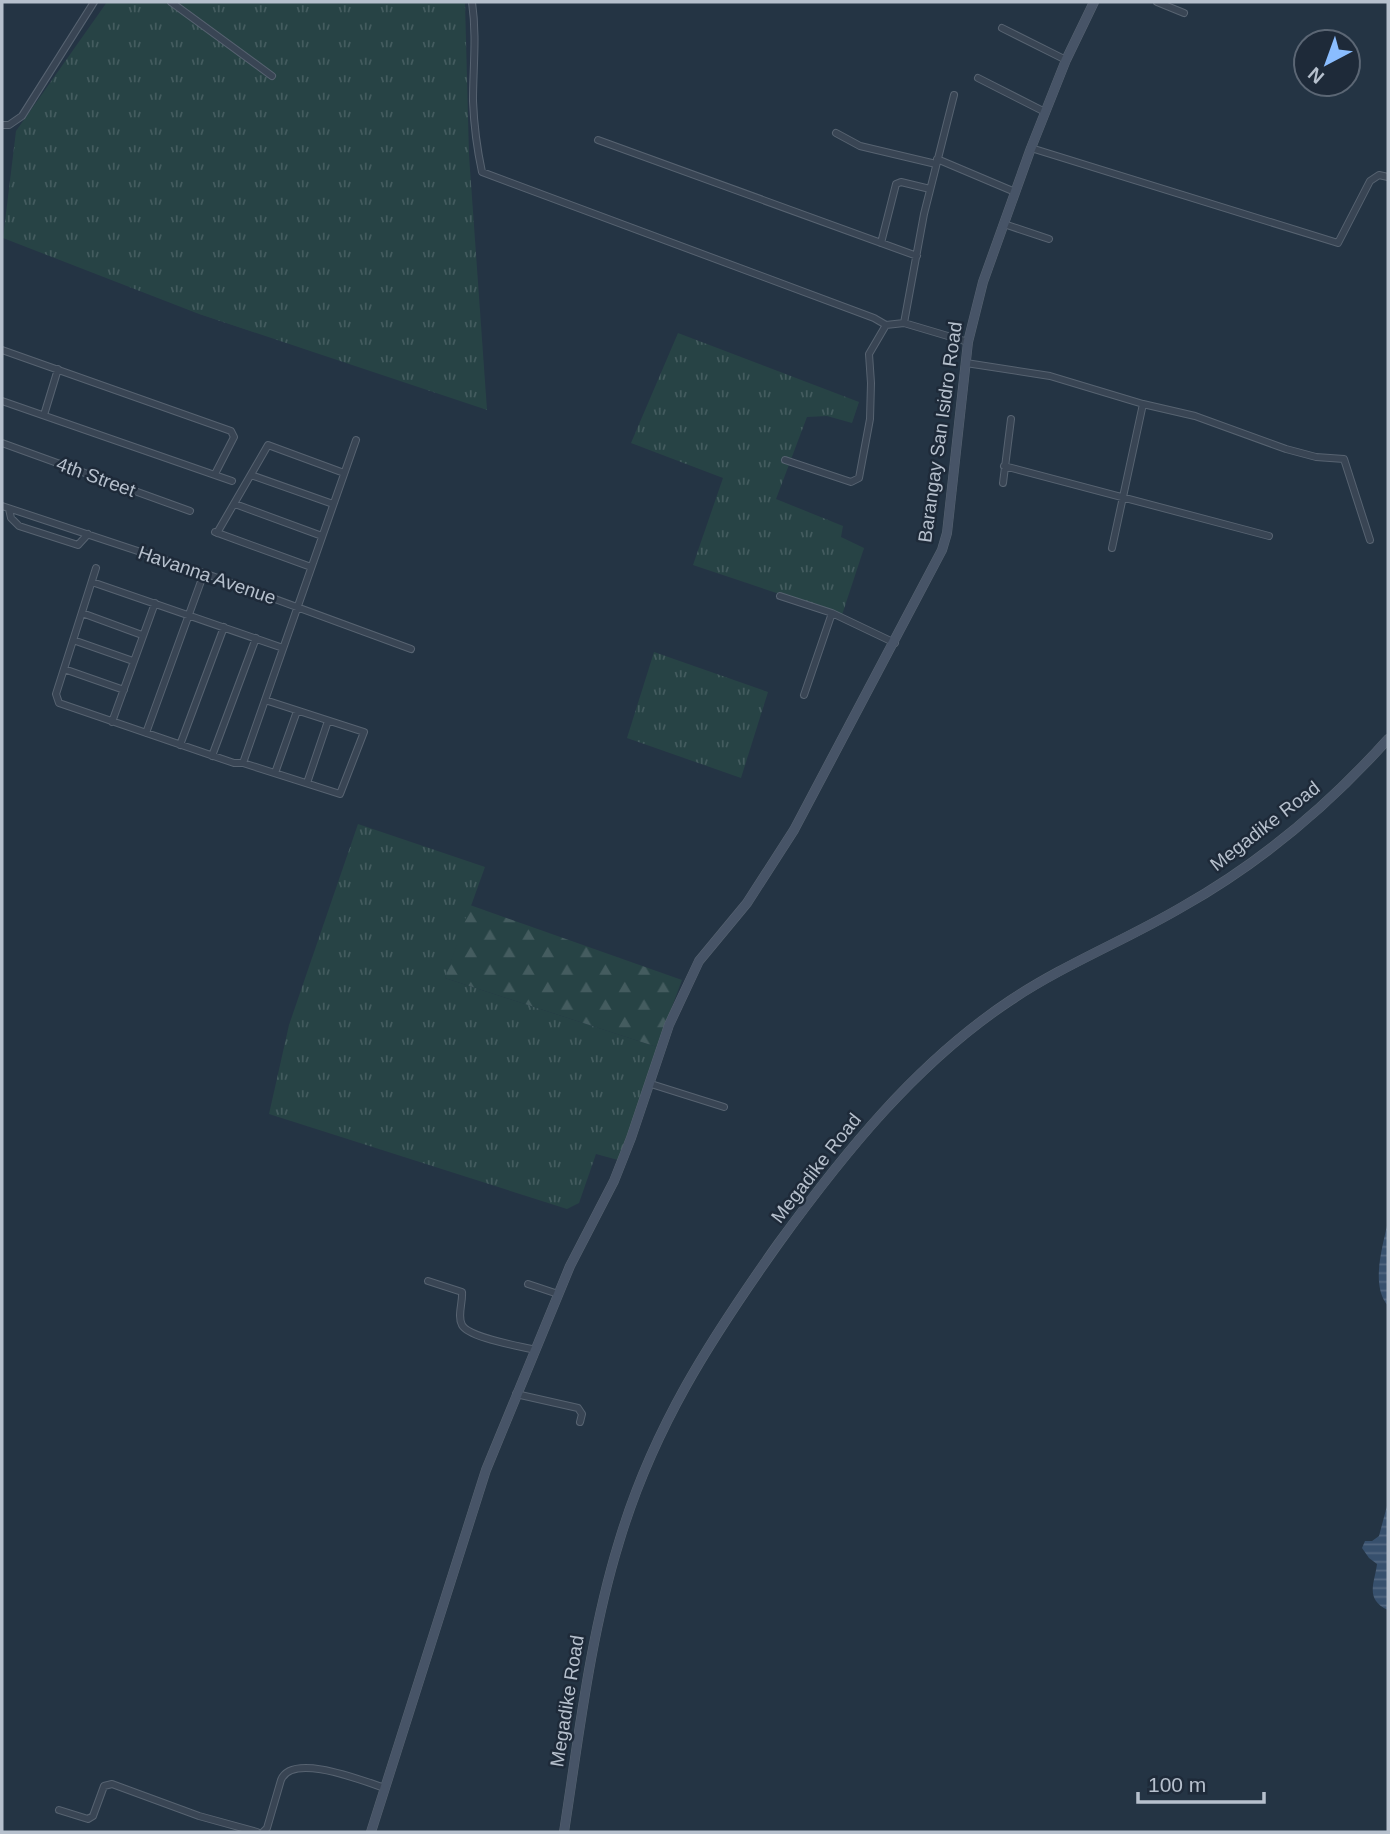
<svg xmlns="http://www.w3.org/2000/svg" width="1390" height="1834" font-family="Arial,sans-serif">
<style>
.grass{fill:url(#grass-tufts)}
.forest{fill:url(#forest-firs)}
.water{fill:url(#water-rules)}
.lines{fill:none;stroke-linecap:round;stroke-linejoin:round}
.street-casing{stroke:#576371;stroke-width:8}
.secondary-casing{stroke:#576371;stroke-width:10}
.street{stroke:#394554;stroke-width:6}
.secondary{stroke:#475467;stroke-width:9}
.labels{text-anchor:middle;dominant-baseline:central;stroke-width:5;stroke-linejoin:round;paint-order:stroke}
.street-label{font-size:19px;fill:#b6c0cd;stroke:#1e2a39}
</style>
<defs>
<pattern id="grass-tufts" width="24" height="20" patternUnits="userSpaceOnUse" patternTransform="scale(1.75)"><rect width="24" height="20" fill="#274345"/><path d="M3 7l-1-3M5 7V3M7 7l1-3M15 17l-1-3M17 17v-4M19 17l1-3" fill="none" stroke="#445c5f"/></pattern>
<pattern id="forest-firs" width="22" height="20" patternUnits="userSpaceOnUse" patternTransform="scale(1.75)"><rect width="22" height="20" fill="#274345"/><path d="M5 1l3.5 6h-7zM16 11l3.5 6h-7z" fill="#445c5f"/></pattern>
<pattern id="water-rules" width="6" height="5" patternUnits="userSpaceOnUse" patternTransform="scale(1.75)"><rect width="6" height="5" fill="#37506d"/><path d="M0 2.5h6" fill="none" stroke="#526781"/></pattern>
</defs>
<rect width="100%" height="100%" fill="#243444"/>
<!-- grass -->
<path class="grass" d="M107,2H465L469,155L487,410L199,314L3,238L16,131Z
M678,333L859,402L852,423L827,416L807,417L776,499L843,526L841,537L864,548L842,615L693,565L723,478L631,443Z
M654,652L768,692L741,778L627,738Z
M358,824L485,867L445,978L657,1047L643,1094L618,1160L596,1154L579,1203L567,1209L269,1114L289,1025Z"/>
<!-- forest -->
<path class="forest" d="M470,905L682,980L657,1047L445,978Z"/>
<!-- water -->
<path class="water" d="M1388,1221V1306C1370,1285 1383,1246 1388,1221Z
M1388,1502V1610C1364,1599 1375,1582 1377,1564L1369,1558L1362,1548L1365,1541H1372L1379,1536Z"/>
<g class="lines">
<!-- street casing -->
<g class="street-casing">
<path id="street" d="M171,2L272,76
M472,2C477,37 473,66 473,101C474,125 477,149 482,172L874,318L886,325L904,323L968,342
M1157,2L1184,13
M1002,28L1066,60
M978,78L1045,112
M2,125H9L22,116L94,2
M836,133L860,146L936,164
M598,140L917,256
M1031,148L1338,243L1370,181L1379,175L1388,177
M937,159L1015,192
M1004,224L1049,239
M881,243L896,184L901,182L930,189
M904,323L924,214L954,95
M2,350L231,431L234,437L215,474
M966,363L1050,376L1143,404L1195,416L1286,449L1316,457L1344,459L1370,540
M2,401L232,481
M44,415L58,369
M2,443L190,511
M785,460L851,482L859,478L870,419L871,383L869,354L886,325
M1004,466L1269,536
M251,475L333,504
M1003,483L1011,419
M235,504L322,536
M2,506L204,573L411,649
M9,509L11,518L19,526L78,545L88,534
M215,532L311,567
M217,533L268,445L344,473
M1112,548L1143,404
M96,568L56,694L59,703L234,763H243L340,794L364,732L265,700
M92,582L283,648
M780,596L832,613L895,643
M82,613L142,635
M73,640L133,661
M64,669L124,690
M804,695L832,613
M112,722L155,603
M146,733L204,573
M180,745L224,627
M212,756L256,638
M243,763L356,440
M275,773L297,711
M307,783L328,721
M651,1084L724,1107
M428,1281L462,1292C463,1302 457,1316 462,1325C469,1338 520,1346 535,1350
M528,1284L558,1294
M516,1394L578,1408L582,1414L580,1422
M59,1810L88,1819L93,1816L104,1786L112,1784L199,1816L257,1832
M263,1832L267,1828L281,1780C292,1752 363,1781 385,1788"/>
</g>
<!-- secondary casing -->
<g class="secondary-casing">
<path id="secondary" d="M371,1832L486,1470L570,1266L614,1181L631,1138L669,1025L699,961L747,903L794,830L942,550L947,533L968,342L983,282L1031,148L1066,60L1094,2
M564,1832C579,1735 590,1636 619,1542C653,1428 710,1340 778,1244C844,1153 916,1063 1011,1000C1065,964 1126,940 1182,907C1260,863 1329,805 1388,739"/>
</g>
<!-- street -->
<use href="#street" class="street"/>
<!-- secondary -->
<use href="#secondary" class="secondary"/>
</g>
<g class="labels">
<!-- street labels -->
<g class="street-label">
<text transform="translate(940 432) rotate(-82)">Barangay San Isidro Road</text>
<text transform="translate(96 477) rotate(20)">4th Street</text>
<text transform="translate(207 575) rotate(19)">Havanna Avenue</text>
<text transform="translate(1265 826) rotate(-38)">Megadike Road</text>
<text transform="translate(816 1168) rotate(-52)">Megadike Road</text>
<text transform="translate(567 1701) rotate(-81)">Megadike Road</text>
</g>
</g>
<!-- border -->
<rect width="1390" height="1834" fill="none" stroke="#b6c0cd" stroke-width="7"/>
<!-- north arrow -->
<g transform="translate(1327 63) rotate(221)"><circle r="33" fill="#1e2a39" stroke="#5b6674" stroke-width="2"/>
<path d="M0-5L12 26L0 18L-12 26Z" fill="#8abdff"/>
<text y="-10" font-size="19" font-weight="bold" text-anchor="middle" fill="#b6c0cd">N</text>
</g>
<!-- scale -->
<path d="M1138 1792v10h126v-10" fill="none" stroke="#b6c0cd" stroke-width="3.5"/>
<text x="1148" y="1792" font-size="21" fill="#b6c0cd" stroke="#1e2a39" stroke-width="5" paint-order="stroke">100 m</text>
</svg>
